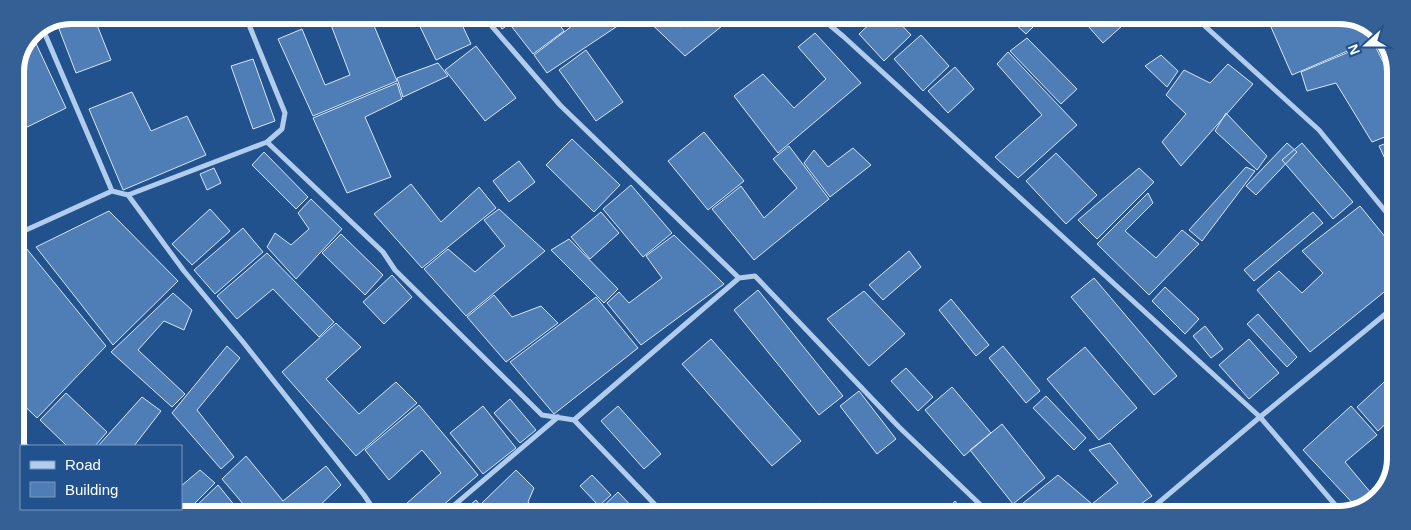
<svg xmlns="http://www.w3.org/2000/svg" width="1411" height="530" font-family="Helvetica,sans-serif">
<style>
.building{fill:#4f7eb6;stroke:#d6e6f9}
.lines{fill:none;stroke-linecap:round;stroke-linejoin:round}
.street{stroke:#b1ccec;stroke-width:5}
.rim{fill:none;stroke:#fff;stroke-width:6}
</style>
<rect width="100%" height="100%" fill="#22528d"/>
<!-- building -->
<path class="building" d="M72,15H93L111,60L76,73L56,21Z
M332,16H370L397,81L313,116L278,39L302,29L325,85L350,75L328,17Z
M371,16H389L373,22Z
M415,16H458L471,44L436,60Z
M494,16H521L502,29Z
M526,16H553L564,31L533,54L512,27Z
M585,16L631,17L547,73L534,55Z
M643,16H670L680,27L694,17H733L685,56Z
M877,17H894L911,35L884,61L859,34Z
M1017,17H1043L1026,34L1013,22Z
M1080,17L1117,18L1123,25L1103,43Z
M1267,18H1358L1382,36L1292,75Z
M815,33L861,83L778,153L734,96L763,74L794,108L826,79L798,47Z
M921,35L949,66L923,91L894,59Z
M33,37L66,108L15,133V69L29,39Z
M1027,38L1077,89L1061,104L1010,51Z
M1373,42L1396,87L1395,133L1372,142L1336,83L1307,91L1301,72Z
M476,46L516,98L485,121L445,70Z
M586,50L623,102L596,121L559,70Z
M1008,52L1077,125L1018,178L995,157L1042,115L997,64Z
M1161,55L1178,71L1167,87L1145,66Z
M253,59L275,121L253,129L231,66Z
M438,63L448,76L403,97L397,78Z
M1228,64L1253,84L1181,166L1162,142L1186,114L1166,95L1184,70L1210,83Z
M955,67L974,89L948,113L928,91Z
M397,83L402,99L365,117L391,177L347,193L313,118Z
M132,92L151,131L187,116L206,155L123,190L89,109Z
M1226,113L1267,156L1257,170L1215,131Z
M704,132L744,181L708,210L668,161Z
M572,139L620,185L594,212L546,165Z
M1395,140V180L1379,146Z
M1287,143L1297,152L1256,195L1246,186Z
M1302,143L1353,202L1333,219L1282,160Z
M789,146L829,199L754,260L712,209L741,186L764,218L797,188L773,159Z
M853,148L871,165L830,197L804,163L814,150L828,167Z
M264,152L308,197L296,209L252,165Z
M1056,153L1097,195L1066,224L1026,181Z
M519,161L535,182L509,202L493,181Z
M1246,167L1255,171L1202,241L1189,230Z
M214,168L221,183L207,190L200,174Z
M1139,168L1154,182L1097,239L1078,220Z
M411,184L441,222L479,187L496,208L422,268L374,214Z
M631,185L672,233L643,257L603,209Z
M1148,193L1153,203L1125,231L1156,258L1182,230L1199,244L1149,295L1097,244Z
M311,199L342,229L296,279L267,247L275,233L291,245L309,229L298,213Z
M1360,206L1395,249L1394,284L1310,352L1257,290L1279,271L1302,293L1323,273L1302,251Z
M210,209L230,231L192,265L172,244Z
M499,209L545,251L466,316L424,269L448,249L475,272L505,246L484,220Z
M109,211L178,281L113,345L36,247Z
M601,212L619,233L590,259L571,237Z
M1313,212L1323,223L1254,281L1244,270Z
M243,228L263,252L215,294L194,270Z
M341,234L383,275L365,295L322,253Z
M674,235L724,284L641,345L607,303L619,292L629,303L662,278L646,256Z
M569,239L618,289L604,303L551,250Z
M26,248L106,346L37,418L15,397V259Z
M909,251L921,267L883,300L869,285Z
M267,253L334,322L319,337L273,289L237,319L217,296Z
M392,275L412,297L384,324L363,302Z
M1094,278L1177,376L1154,395L1071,297Z
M1165,287L1199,319L1185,334L1152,301Z
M758,290L843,396L819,415L734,310Z
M864,291L905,334L869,366L827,319Z
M173,293L192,310L184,330L164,321L138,350L185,394L172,407L111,352Z
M494,295L512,317L541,306L558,323L506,362L467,317Z
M596,297L638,348L554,414L510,362Z
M951,299L989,345L976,356L939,310Z
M1258,314L1297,357L1287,367L1247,324Z
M336,323L361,347L326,379L359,414L396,382L417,403L356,456L282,372Z
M1205,326L1223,349L1211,358L1193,336Z
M711,339L801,441L772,466L682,364Z
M1249,339L1279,373L1249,399L1219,365Z
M227,346L240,358L197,410L234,457L221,469L172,413Z
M1003,346L1040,391L1026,403L989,358Z
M1085,347L1137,408L1099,440L1047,379Z
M906,368L933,397L918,411L891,381Z
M1394,373L1393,417L1378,431L1357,407Z
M952,387L991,433L964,456L925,410Z
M859,391L896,439L877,454L840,406Z
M66,393L107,432L95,446H67L40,420Z
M1046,396L1086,438L1074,450L1033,408Z
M142,397L161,411L134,446H98Z
M510,399L536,430L520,443L494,413Z
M419,405L478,475L434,513H413L406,504L441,473L422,450L389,480L365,450Z
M483,406L516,448L483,474L450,433Z
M618,406L661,454L644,469L601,421Z
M1351,406L1377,435L1345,462L1376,499L1370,506L1358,509L1303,450Z
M1393,422V443L1384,432Z
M1002,424L1045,478L1013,504L970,450Z
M1110,443L1152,496L1127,514H1031L1022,504L1058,475L1092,504L1118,483L1089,450Z
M246,456L283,501L326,466L341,485L312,513L250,512L222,479Z
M200,470L215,483L186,512H136L133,509H181V486Z
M516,470L534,488L528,502L538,513H492L482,503Z
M592,475L611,495L599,506L580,486Z
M218,485L240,512H190Z
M618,492L638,513H596Z
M476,500L486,513H460Z
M955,501L967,514H952L947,509Z
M819,503L833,514H806Z"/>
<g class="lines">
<!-- street -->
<path class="street" d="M245,15L285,113L282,129L267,142
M483,16L560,105L739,278L755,276L899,427L990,514
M820,17L844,37L1260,417L1343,514
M1196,18L1319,130L1395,223
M42,27L112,191
M128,195L184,271L243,342L364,495L376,513
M15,235L112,191L128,195L267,142L383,252L395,270L542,415L574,420L663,513
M574,420L739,278
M15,434L26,446
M86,509L89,512
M445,513L558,417
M1144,515L1260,417L1394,307"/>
</g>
<!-- crop -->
<path d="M0 0H1411V530H0ZM72 24H1339A48 48 0 0 1 1387 72V458A48 48 0 0 1 1339 506H72A48 48 0 0 1 24 458V72A48 48 0 0 1 72 24Z" fill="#346096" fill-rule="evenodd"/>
<path class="rim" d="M72 24H1339A48 48 0 0 1 1387 72V458A48 48 0 0 1 1339 506H72A48 48 0 0 1 24 458V72A48 48 0 0 1 72 24Z"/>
<!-- legend -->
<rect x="20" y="445" width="162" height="65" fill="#22528d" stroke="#7a97bb"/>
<rect x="30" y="461" width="25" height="8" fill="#b1ccec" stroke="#7a97bb"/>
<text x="65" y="470" font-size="15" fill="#ffffff">Road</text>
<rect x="30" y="482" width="25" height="15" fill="#4f7eb6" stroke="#7a97bb"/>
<text x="65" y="495" font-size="15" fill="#ffffff">Building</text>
<!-- north arrow -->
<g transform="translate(1366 45) rotate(249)" stroke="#22528d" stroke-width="4" paint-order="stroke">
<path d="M0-4L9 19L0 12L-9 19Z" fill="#ffffff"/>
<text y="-8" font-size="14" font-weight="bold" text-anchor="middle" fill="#ffffff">N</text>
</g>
</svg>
